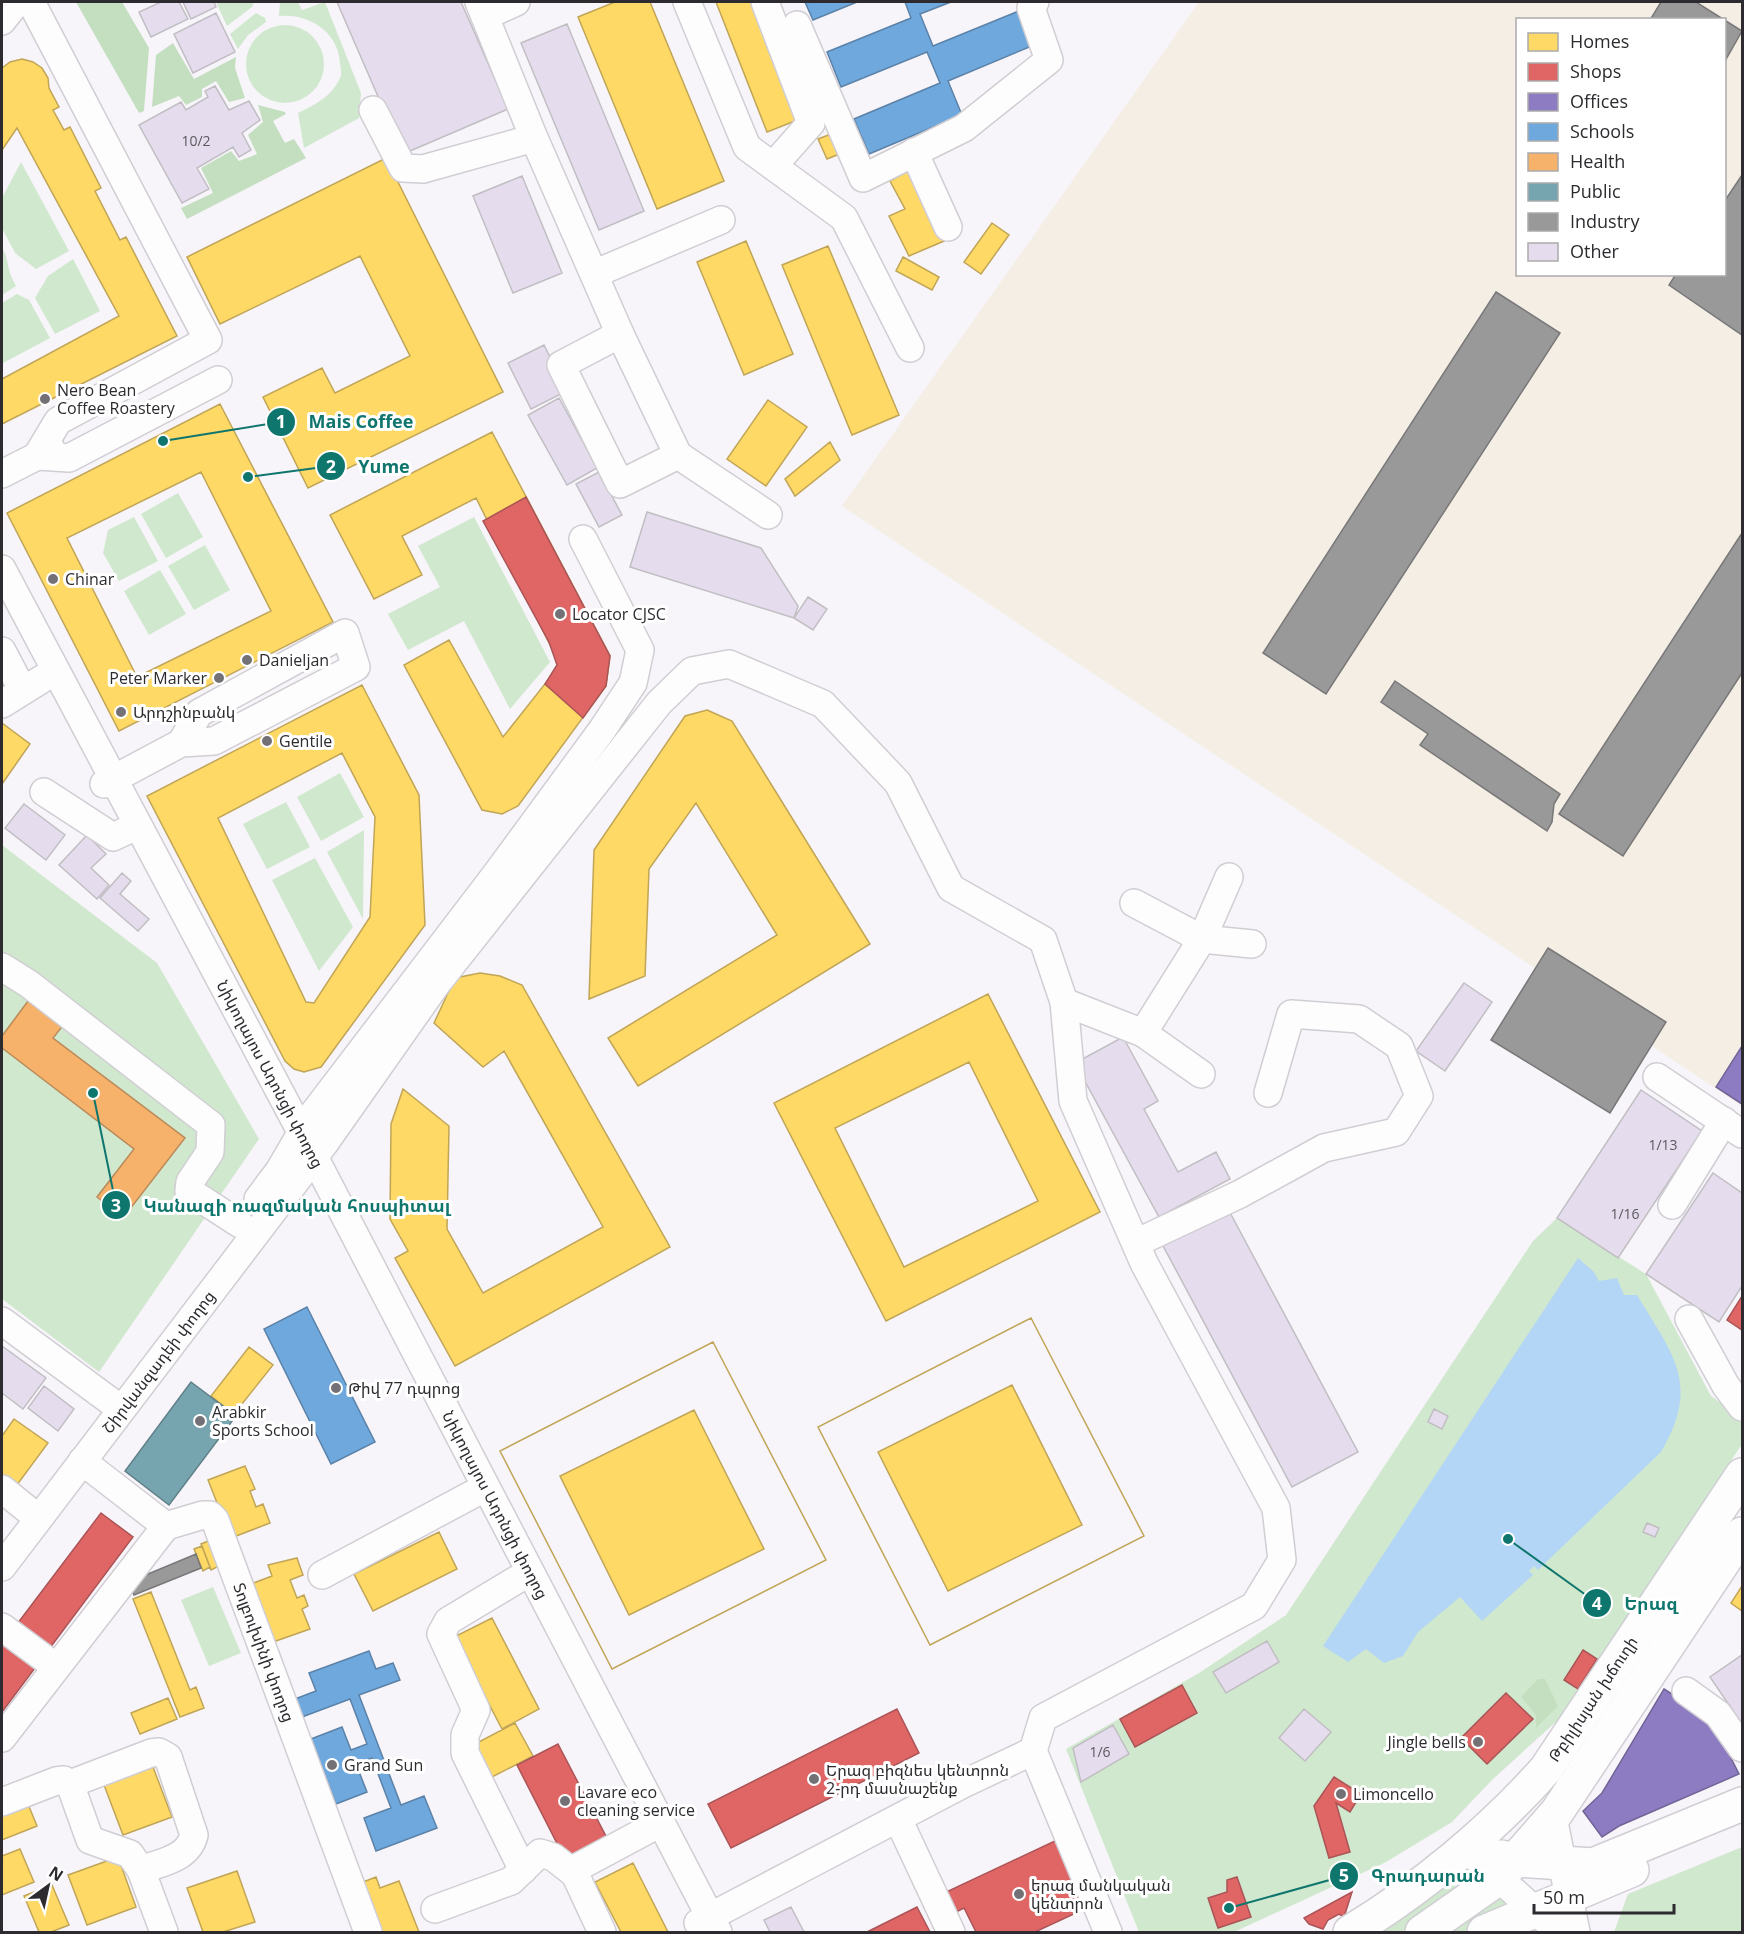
<svg xmlns="http://www.w3.org/2000/svg" width="1744" height="1934" font-family="'Open Sans','Noto Sans Armenian',sans-serif">
<style>
.industrial{fill:#f5eee5;fill-rule:evenodd}
.green{fill:#d0e8cd}
.forest{fill:#c4dfc0}
.water{fill:#b4d6f6}
.homes{fill:#ffd966;stroke:#c0a556;stroke-width:1.5;fill-rule:evenodd}
.shops{fill:#e06666;stroke:#aa5456;stroke-width:1.5}
.offices{fill:#8e7cc3;stroke:#716497;stroke-width:1.5}
.schools{fill:#6fa8dc;stroke:#5b82a8;stroke-width:1.5}
.health{fill:#f6b26b;stroke:#ba8a59;stroke-width:1.5}
.public{fill:#76a5af;stroke:#608089;stroke-width:1.5}
.industry{fill:#999;stroke:#797879;stroke-width:1.5}
.building{fill:#e5dded;stroke:#c1bec3;stroke-width:1.5}
.lines{fill:none;stroke-linecap:round;stroke-linejoin:round}
.minor-casing{stroke:#d0ced3;stroke-width:30}
.major-casing{stroke:#d0ced3;stroke-width:36}
.minor{stroke:#fefdfe;stroke-width:27}
.major{stroke:#fefdfe;stroke-width:33}
.poi-dot{fill:#747176;stroke:#fff;stroke-width:2}
.labels{text-anchor:middle;dominant-baseline:central;stroke-width:6;stroke-linejoin:round;paint-order:stroke}
.number-label{font-size:14px;fill:#5b585e}
.poi-label{font-size:16px;fill:#2d2b2f;stroke:#fff;text-anchor:start}
.street-label{font-size:16px;fill:#2d2b2f;stroke:#fff}
.leader{fill:none;stroke:#0f766e;stroke-width:2}
.callout-dot{fill:#0f766e;stroke:#fff;stroke-width:2}
.mark-label{font-size:18px;text-anchor:middle;font-weight:bold;fill:#fff}
.callout-label{font-size:18px;text-anchor:middle;font-weight:bold;fill:#0f766e;stroke:#fff;stroke-width:6;stroke-linejoin:round;paint-order:stroke}
</style>
<rect width="100%" height="100%" fill="#f7f4fa"/>
<!-- industrial -->
<path class="industrial" d="M1199,2H1742V1106L842,506ZM1518,20H1724V274H1518Z"/>
<!-- green -->
<path class="green" d="M216,2H254L252,7L227,26Z
M280,2H298L302,10L325,2L361,93L359,118L304,148L298,113C315,105 332,96 340,78C342,74 341,68 340,64C339,32 309,13 279,16Z
M256,13L265,18L266,22L248,35L238,49L230,34Z
M246 64a39 39 0 1 1 78 0a39 39 0 1 1-78 0Z
M21,162L69,251L36,269L15,253L2,228V198Z
M2,247C10,262 6,269 16,286L2,295Z
M73,259L100,311L55,334L35,298L48,276Z
M17,294L29,300L50,338L3,363L2,303Z
M178,493L203,537L166,558L141,514Z
M134,517L158,561L119,581L103,553L108,530Z
M474,517L550,662L510,709L464,621L408,650L388,614L440,587L418,546Z
M205,545L230,590L194,610L168,566Z
M160,570L186,614L149,635L124,591Z
M340,773L364,817L321,841L297,797Z
M286,802L310,847L267,869L243,824Z
M364,830L363,919L327,852Z
M2,845L157,963L259,1139L99,1372L2,1299Z
M315,858L353,927L319,971L272,880Z
M1557,1218L1646,1274L1711,1396L1742,1418V1444L1570,1709L1492,1780L1452,1822L1386,1862L1234,1932H1139L1066,1749L1199,1673L1286,1615L1533,1241Z
M213,1587L241,1653L209,1666L181,1600Z
M1742,1847V1932H1614L1628,1894Z
M1447,1885L1464,1887L1401,1932H1379Z
M1498,1892L1515,1911L1463,1932H1451Z"/>
<!-- forest -->
<path class="forest" d="M76,2H122L149,48L144,111L139,113Z
M173,43L194,79L236,57L235,68L245,98L229,102L216,81L202,89V97L186,105L179,96L152,107L156,55Z
M258,105L285,112L286,114L273,121L285,143L294,139L306,158L187,219L181,208L213,193L201,168L231,151L239,161L257,154L248,135L263,122Z
M1538,1679H1545L1558,1706L1536,1728V1715L1521,1697Z"/>
<!-- water -->
<path class="water" d="M1578,1258L1594,1272L1599,1281L1617,1278L1624,1295H1637C1673,1355 1701,1384 1661,1452L1538,1570L1534,1566L1529,1571L1533,1575L1482,1621L1460,1597L1418,1632L1403,1656L1384,1663L1366,1649L1348,1662L1323,1646Z"/>
<!-- homes -->
<path class="homes" d="M615,2H650L724,181L657,209L578,17Z
M716,2H754L800,119L767,132Z
M22,59L33,62L42,68L48,78L49,88L59,107L53,110L64,130L70,127L101,188L95,191L120,240L126,237L177,336L2,424V379L119,316L17,128L2,150V68L10,62Z
M839,131L847,151L827,159L818,139Z
M386,158L503,392L308,488L263,397L322,368L335,393L410,356L360,256L220,324L187,257Z
M911,169L944,241L909,256L889,216L905,209L890,181Z
M992,223L1009,235L981,274L964,262Z
M746,241L793,354L744,375L697,262Z
M828,246L899,415L852,435L782,265Z
M903,257L939,277L932,290L896,271Z
M768,400L807,427L766,486L727,459Z
M220,404L333,622L119,731L7,513ZM201,472L271,611L137,677L67,538Z
M492,432L610,656L606,686L518,806L502,814L482,810L404,665L449,640L503,737L560,665L476,498L402,536L422,575L374,599L330,515Z
M830,442L840,460L795,496L785,479Z
M362,685L419,795L425,925L321,1067L304,1072L294,1069L285,1061L147,796ZM342,753L375,817L370,917L314,1003L306,1002L218,818Z
M707,710L732,721L870,944L638,1086L608,1038L777,935L696,803L649,869L645,976L589,999L594,850L685,716Z
M2,723L30,744L2,784Z
M480,973L500,976L522,985L670,1247L455,1366L395,1258L408,1251L390,1219L391,1124L403,1089L449,1126L447,1229L483,1293L603,1227L504,1051L483,1067L434,1023L455,978Z
M988,994L1100,1212L886,1321L774,1103ZM969,1062L1038,1201L904,1267L835,1128Z
M1031,1318L1144,1536L930,1645L818,1427ZM1012,1385L1082,1525L948,1591L878,1452Z
M1031,1318L1144,1536L930,1645L818,1427Z
M713,1342L826,1560L612,1669L500,1451ZM694,1410L764,1549L629,1615L560,1476Z
M713,1342L826,1560L612,1669L500,1451Z
M249,1347L273,1365L234,1414L211,1396Z
M14,1419L48,1443L11,1493L2,1486V1436Z
M245,1466L255,1489L250,1491L256,1507L263,1504L270,1523L231,1538L208,1480Z
M439,1532L457,1569L373,1611L354,1574Z
M213,1539L223,1564L211,1570L201,1544Z
M202,1546L210,1567L203,1571L194,1549Z
M297,1558L303,1575L290,1580L297,1598L304,1595L308,1606L302,1609L310,1629L273,1642L251,1584L272,1576L268,1565Z
M1742,1586V1611L1731,1603Z
M151,1592L190,1690L196,1687L204,1708L180,1717L133,1599Z
M492,1618L539,1709L502,1729L454,1637Z
M168,1698L177,1719L140,1734L131,1713Z
M515,1723L533,1756L490,1778L473,1745Z
M153,1767L172,1817L123,1835L104,1785Z
M28,1804L37,1826L2,1840V1815Z
M20,1849L34,1882L2,1895V1856Z
M118,1857L136,1907L87,1925L68,1875Z
M633,1863L668,1932H621L595,1882Z
M237,1871L255,1922L223,1932H203L187,1888Z
M376,1877L380,1888L399,1881L419,1932H378L358,1884Z
M52,1885L69,1925L51,1932H39L24,1896Z"/>
<!-- shops -->
<path class="shops" d="M526,497L610,656L606,686L583,718L545,684L557,665L549,642L483,521Z
M1742,1296V1330L1727,1320Z
M101,1513L133,1537L2,1712V1644Z
M1583,1650L1597,1659L1578,1689L1564,1680Z
M1182,1685L1197,1713L1135,1747L1120,1719Z
M1506,1693L1533,1719L1487,1764L1461,1738Z
M897,1709L919,1753L731,1848L708,1804Z
M558,1744L609,1842L567,1863L517,1765Z
M1334,1777L1361,1794L1350,1812L1336,1803L1350,1852L1329,1858L1314,1806Z
M1057,1840L1089,1907L1035,1932H976L964,1908L954,1913L944,1893Z
M1237,1877L1251,1917L1218,1928L1208,1898L1227,1892V1880Z
M1352,1892L1344,1917L1339,1914L1328,1920L1323,1929L1309,1924L1304,1918Z
M917,1907L930,1932H867Z"/>
<!-- offices -->
<path class="offices" d="M1742,1046V1104L1716,1087Z
M1664,1689L1711,1719L1739,1774L1619,1826L1602,1837L1583,1811L1602,1793Z"/>
<!-- schools -->
<path class="schools" d="M805,2H857L813,20Z
M905,2H951L920,14L933,46L1019,11L1034,45L948,81L962,115L869,154L854,119L940,83L927,52L841,87L827,52L911,18Z
M307,1307L375,1442L331,1464L264,1329Z
M369,1651L376,1669L393,1663L400,1680L359,1695L401,1805L424,1796L437,1828L376,1851L364,1818L391,1808L372,1758L356,1764L367,1792L336,1804L311,1739L342,1727L351,1750L367,1744L350,1699L302,1717L295,1699L316,1691L309,1673Z"/>
<!-- health -->
<path class="health" d="M31,997L65,1023L53,1038L185,1138L123,1218L97,1197L134,1149L2,1048V1036Z"/>
<!-- public -->
<path class="public" d="M191,1382L236,1416L169,1505L125,1471Z"/>
<!-- industry -->
<path class="industry" d="M1661,2H1696L1742,31L1724,63V20H1650Z
M1742,175V335L1669,285L1676,274H1724V202Z
M1496,292L1560,333L1326,694L1263,653Z
M1742,533V673L1623,856L1559,814Z
M1395,681L1560,794L1554,804L1552,822L1547,831L1420,745L1428,734L1381,702Z
M1548,948L1666,1022L1610,1113L1491,1040Z
M196,1554L201,1568L134,1595L129,1582Z"/>
<!-- building -->
<path class="building" d="M161,2H179L188,19L151,37L139,12Z
M183,2H214L216,7L191,19Z
M337,2H461L508,109L403,154Z
M216,13L235,52L193,73L174,34Z
M567,24L644,211L599,230L521,43Z
M215,86L229,110L249,101L260,120L242,133L251,150L239,157L233,147L197,168L209,189L182,203L139,125L181,102L186,110L208,97L205,91Z
M522,176L562,273L513,293L473,196Z
M544,345L567,391L531,409L508,363Z
M559,398L597,468L567,485L528,415Z
M599,472L622,515L599,527L576,484Z
M647,512L761,548L798,606L794,618L630,567Z
M808,597L827,609L813,630L794,618Z
M24,804L65,835L46,860L5,828Z
M87,835L106,854L91,868L109,885L97,899L59,865Z
M122,873L131,881L120,894L149,919L138,931L100,898Z
M1464,983L1492,1002L1445,1071L1416,1051Z
M1123,1037L1158,1101L1144,1109L1178,1172L1216,1152L1230,1179L1159,1217L1075,1063Z
M1641,1090L1702,1131L1618,1258L1557,1218Z
M1713,1173L1742,1193V1286L1719,1322L1646,1274Z
M1227,1207L1358,1452L1292,1487L1161,1242Z
M2,1346L46,1378L23,1409L2,1393Z
M44,1386L74,1409L58,1431L28,1408Z
M1434,1409L1448,1416L1442,1429L1428,1422Z
M1647,1523L1659,1528L1655,1537L1643,1532Z
M1267,1641L1279,1662L1226,1693L1213,1672Z
M1742,1655V1724L1710,1677Z
M1304,1709L1331,1732L1305,1761L1279,1738Z
M1113,1725L1129,1754L1081,1782L1073,1748Z
M791,1907L804,1932H770L764,1920Z"/>
<g class="lines">
<!-- minor casing -->
<g class="minor-casing">
<g id="minor">
<path d="M31,2L208,340L58,421L37,456L69,458L218,380"/>
<path d="M479,2L534,138L620,334L678,455L768,515"/>
<path d="M687,2L747,147L844,218L910,348"/>
<path d="M765,2L811,123L773,166"/>
<path d="M485,16L516,2"/>
<path d="M2,21L17,2"/>
<path d="M797,25L863,178L964,128L1049,60L1031,8L1035,2"/>
<path d="M373,110L403,168L423,169L534,138"/>
<path d="M914,152L948,227"/>
<path d="M594,274L721,220"/>
<path d="M620,334L561,365L620,484L678,455"/>
<path d="M2,474L51,449"/>
<path id="s1" d="M2,569L298,1126L718,1932"/>
<path d="M2,651L22,689"/>
<path d="M2,704L55,671"/>
<path d="M104,784L181,743L214,741L356,667L345,633L199,713L181,743"/>
<path d="M44,792L113,837L128,830"/>
<path d="M1134,903L1202,939L1252,944"/>
<path d="M2,967L29,984L211,1125L210,1152L190,1182L189,1191L240,1224"/>
<path d="M1064,1002L1143,1033L1201,1074"/>
<path d="M1143,1033L1202,939L1229,877"/>
<path d="M1657,1077L1742,1134"/>
<path d="M258,1199L279,1171L310,1118L497,873L602,730L633,683L640,650L583,539"/>
<path d="M1672,1205L1724,1121"/>
<path d="M1136,1243L1240,1194L1324,1148L1396,1132L1419,1096L1399,1046L1359,1019L1291,1014L1268,1093"/>
<path d="M1689,1319L1726,1386L1742,1407"/>
<path d="M2,1321L121,1409"/>
<path id="s2" d="M82,1461L166,1526L203,1515H210L215,1520L368,1932"/>
<path d="M2,1489L38,1518"/>
<path id="s3" d="M2,1567L324,1144L438,982L659,703L692,671L729,664L823,704L898,783L951,888L1043,940L1064,1002L1073,1101L1144,1263L1276,1508L1282,1560L1254,1606L1043,1718L1033,1751"/>
<path d="M322,1575L473,1494"/>
<path d="M518,1579L448,1621L441,1634L476,1710L465,1735V1753L523,1870"/>
<path d="M2,1627L56,1667"/>
<path d="M1686,1691L1718,1714L1742,1748"/>
<path d="M2,1738L166,1526"/>
<path d="M70,1784L151,1753L159,1752L168,1757L194,1835C188,1859 162,1862 141,1870"/>
<path d="M2,1802L56,1781L64,1780L70,1784L90,1840L130,1854L141,1870L164,1932"/>
<path d="M1553,1817L1576,1932"/>
<path d="M898,1819L951,1932"/>
<path d="M1464,1847L1559,1932"/>
<path d="M435,1909L511,1881L540,1853L553,1857L575,1874"/>
<path d="M698,1923L963,1784L1033,1751L1108,1932"/>
<path d="M602,1932L575,1874L578,1867L649,1829"/>
</g>
</g>
<!-- major casing -->
<g class="major-casing">
<g id="major">
<path d="M1501,1857L1515,1860L1593,1865L1742,1804"/>
<path id="s4" d="M1350,1932C1421,1889 1491,1831 1546,1769L1742,1475"/>
<path d="M1422,1932L1499,1878L1557,1812L1742,1534"/>
<path d="M1484,1932L1632,1870"/>
</g>
</g>
<!-- minor -->
<use href="#minor" class="minor"/>
<!-- major -->
<use href="#major" class="major"/>
</g>
<!-- markers -->
<g class="poi-dot">
<circle cx="45" cy="399" r="6"/>
<circle cx="53" cy="579" r="6"/>
<circle cx="560" cy="614" r="6"/>
<circle cx="247" cy="660" r="6"/>
<circle cx="219" cy="678" r="6"/>
<circle cx="121" cy="712" r="6"/>
<circle cx="267" cy="741" r="6"/>
<circle cx="336" cy="1388" r="6"/>
<circle cx="200" cy="1421" r="6"/>
<circle cx="1478" cy="1742" r="6"/>
<circle cx="332" cy="1765" r="6"/>
<circle cx="814" cy="1779" r="6"/>
<circle cx="1341" cy="1794" r="6"/>
<circle cx="565" cy="1801" r="6"/>
<circle cx="1019" cy="1894" r="6"/>
</g>
<g class="labels">
<!-- number labels -->
<g class="number-label">
<text x="196" y="140">10/2</text>
<text x="1663" y="1144">1/13</text>
<text x="1625" y="1213">1/16</text>
<text x="1100" y="1751">1/6</text>
</g>
<!-- poi labels -->
<g class="poi-label">
<text x="57" y="390">Nero Bean<tspan x="57" dy="18">Coffee Roastery</tspan></text>
<text x="65" y="579">Chinar</text>
<text x="572" y="614">Locator CJSC</text>
<text x="259" y="660">Danieljan</text>
<text x="207" y="678" text-anchor="end">Peter Marker</text>
<text x="133" y="712">Արդշինբանկ</text>
<text x="279" y="741">Gentile</text>
<text x="348" y="1388">Թիվ 77 դպրոց</text>
<text x="212" y="1412">Arabkir<tspan x="212" dy="18">Sports School</tspan></text>
<text x="1466" y="1742" text-anchor="end">Jingle bells</text>
<text x="344" y="1765">Grand Sun</text>
<text x="826" y="1770">Երազ բիզնես կենտրոն<tspan x="826" dy="18">2-րդ մասնաշենք</tspan></text>
<text x="577" y="1792">Lavare eco<tspan x="577" dy="18">cleaning service</tspan></text>
<text x="1353" y="1794">Limoncello</text>
<text x="1031" y="1885">երազ մանկական<tspan x="1031" dy="18">կենտրոն</tspan></text>
</g>
<!-- street labels -->
<g class="street-label">
<text stroke="none"><textPath href="#s1" startOffset="572">Նիկողայոս Ադոնցի փողոց</textPath></text>
<text stroke="none"><textPath href="#s3" startOffset="258">Շիրվանզադեի փողոց</textPath></text>
<text stroke="none"><textPath href="#s1" startOffset="1058">Նիկողայոս Ադոնցի փողոց</textPath></text>
<text stroke="none"><textPath href="#s2" startOffset="300">Տոլբուխինի փողոց</textPath></text>
<text stroke="none"><textPath href="#s4" startOffset="340">Թբիլիսյան խճուղի</textPath></text>
</g>
</g>
<!-- callouts -->
<path class="leader" d="M163 441L281 422M248 477L331 466M93 1093L116 1205M1508 1539L1597 1603M1229 1908L1344 1876"/>
<g class="callout-dot">
<circle cx="163" cy="441" r="6"/>
<circle cx="248" cy="477" r="6"/>
<circle cx="93" cy="1093" r="6"/>
<circle cx="1508" cy="1539" r="6"/>
<circle cx="1229" cy="1908" r="6"/>
<circle cx="281" cy="422" r="15"/>
<circle cx="331" cy="466" r="15"/>
<circle cx="116" cy="1205" r="15"/>
<circle cx="1597" cy="1603" r="15"/>
<circle cx="1344" cy="1876" r="15"/>
</g>
<g class="mark-label">
<text x="281" y="428">1</text>
<text x="331" y="473">2</text>
<text x="116" y="1212">3</text>
<text x="1597" y="1610">4</text>
<text x="1344" y="1882">5</text>
</g>
<g class="callout-label">
<text x="361" y="428">Mais Coffee</text>
<text x="384" y="473">Yume</text>
<text x="297" y="1212">Կանազի ռազմական հոսպիտալ</text>
<text x="1651" y="1610">Երազ</text>
<text x="1428" y="1882">Գրադարան</text>
</g>
<!-- border -->
<rect width="1744" height="1934" fill="none" stroke="#2d2b2f" stroke-width="6"/>
<!-- legend -->
<rect x="1516" y="18" width="210" height="258" fill="#ffffff" stroke="#abaaac" stroke-width="1.5"/>
<rect x="1528" y="33" width="30" height="18" fill="#ffd966" stroke="#abaaac" stroke-width="1.5"/>
<text x="1570" y="48" font-size="18" fill="#2d2b2f">Homes</text>
<rect x="1528" y="63" width="30" height="18" fill="#e06666" stroke="#abaaac" stroke-width="1.5"/>
<text x="1570" y="78" font-size="18" fill="#2d2b2f">Shops</text>
<rect x="1528" y="93" width="30" height="18" fill="#8e7cc3" stroke="#abaaac" stroke-width="1.5"/>
<text x="1570" y="108" font-size="18" fill="#2d2b2f">Offices</text>
<rect x="1528" y="123" width="30" height="18" fill="#6fa8dc" stroke="#abaaac" stroke-width="1.5"/>
<text x="1570" y="138" font-size="18" fill="#2d2b2f">Schools</text>
<rect x="1528" y="153" width="30" height="18" fill="#f6b26b" stroke="#abaaac" stroke-width="1.5"/>
<text x="1570" y="168" font-size="18" fill="#2d2b2f">Health</text>
<rect x="1528" y="183" width="30" height="18" fill="#76a5af" stroke="#abaaac" stroke-width="1.5"/>
<text x="1570" y="198" font-size="18" fill="#2d2b2f">Public</text>
<rect x="1528" y="213" width="30" height="18" fill="#999999" stroke="#abaaac" stroke-width="1.5"/>
<text x="1570" y="228" font-size="18" fill="#2d2b2f">Industry</text>
<rect x="1528" y="243" width="30" height="18" fill="#e5dded" stroke="#abaaac" stroke-width="1.5"/>
<text x="1570" y="258" font-size="18" fill="#2d2b2f">Other</text>
<!-- north arrow -->
<g transform="translate(48 1886) rotate(33)" stroke="#ffffff" stroke-width="4.5" paint-order="stroke">
<path d="M0-4.5L10 22L0 15L-10 22Z" fill="#2d2b2f"/>
<text y="-9" font-size="16" font-weight="bold" text-anchor="middle" fill="#2d2b2f">N</text>
</g>
<!-- scale -->
<path d="M1534 1904v9h140v-9" fill="none" stroke="#2d2b2f" stroke-width="3"/>
<text x="1543" y="1904" font-size="18" fill="#2d2b2f" stroke="#ffffff" stroke-width="4.5" paint-order="stroke">50 m</text>
</svg>
